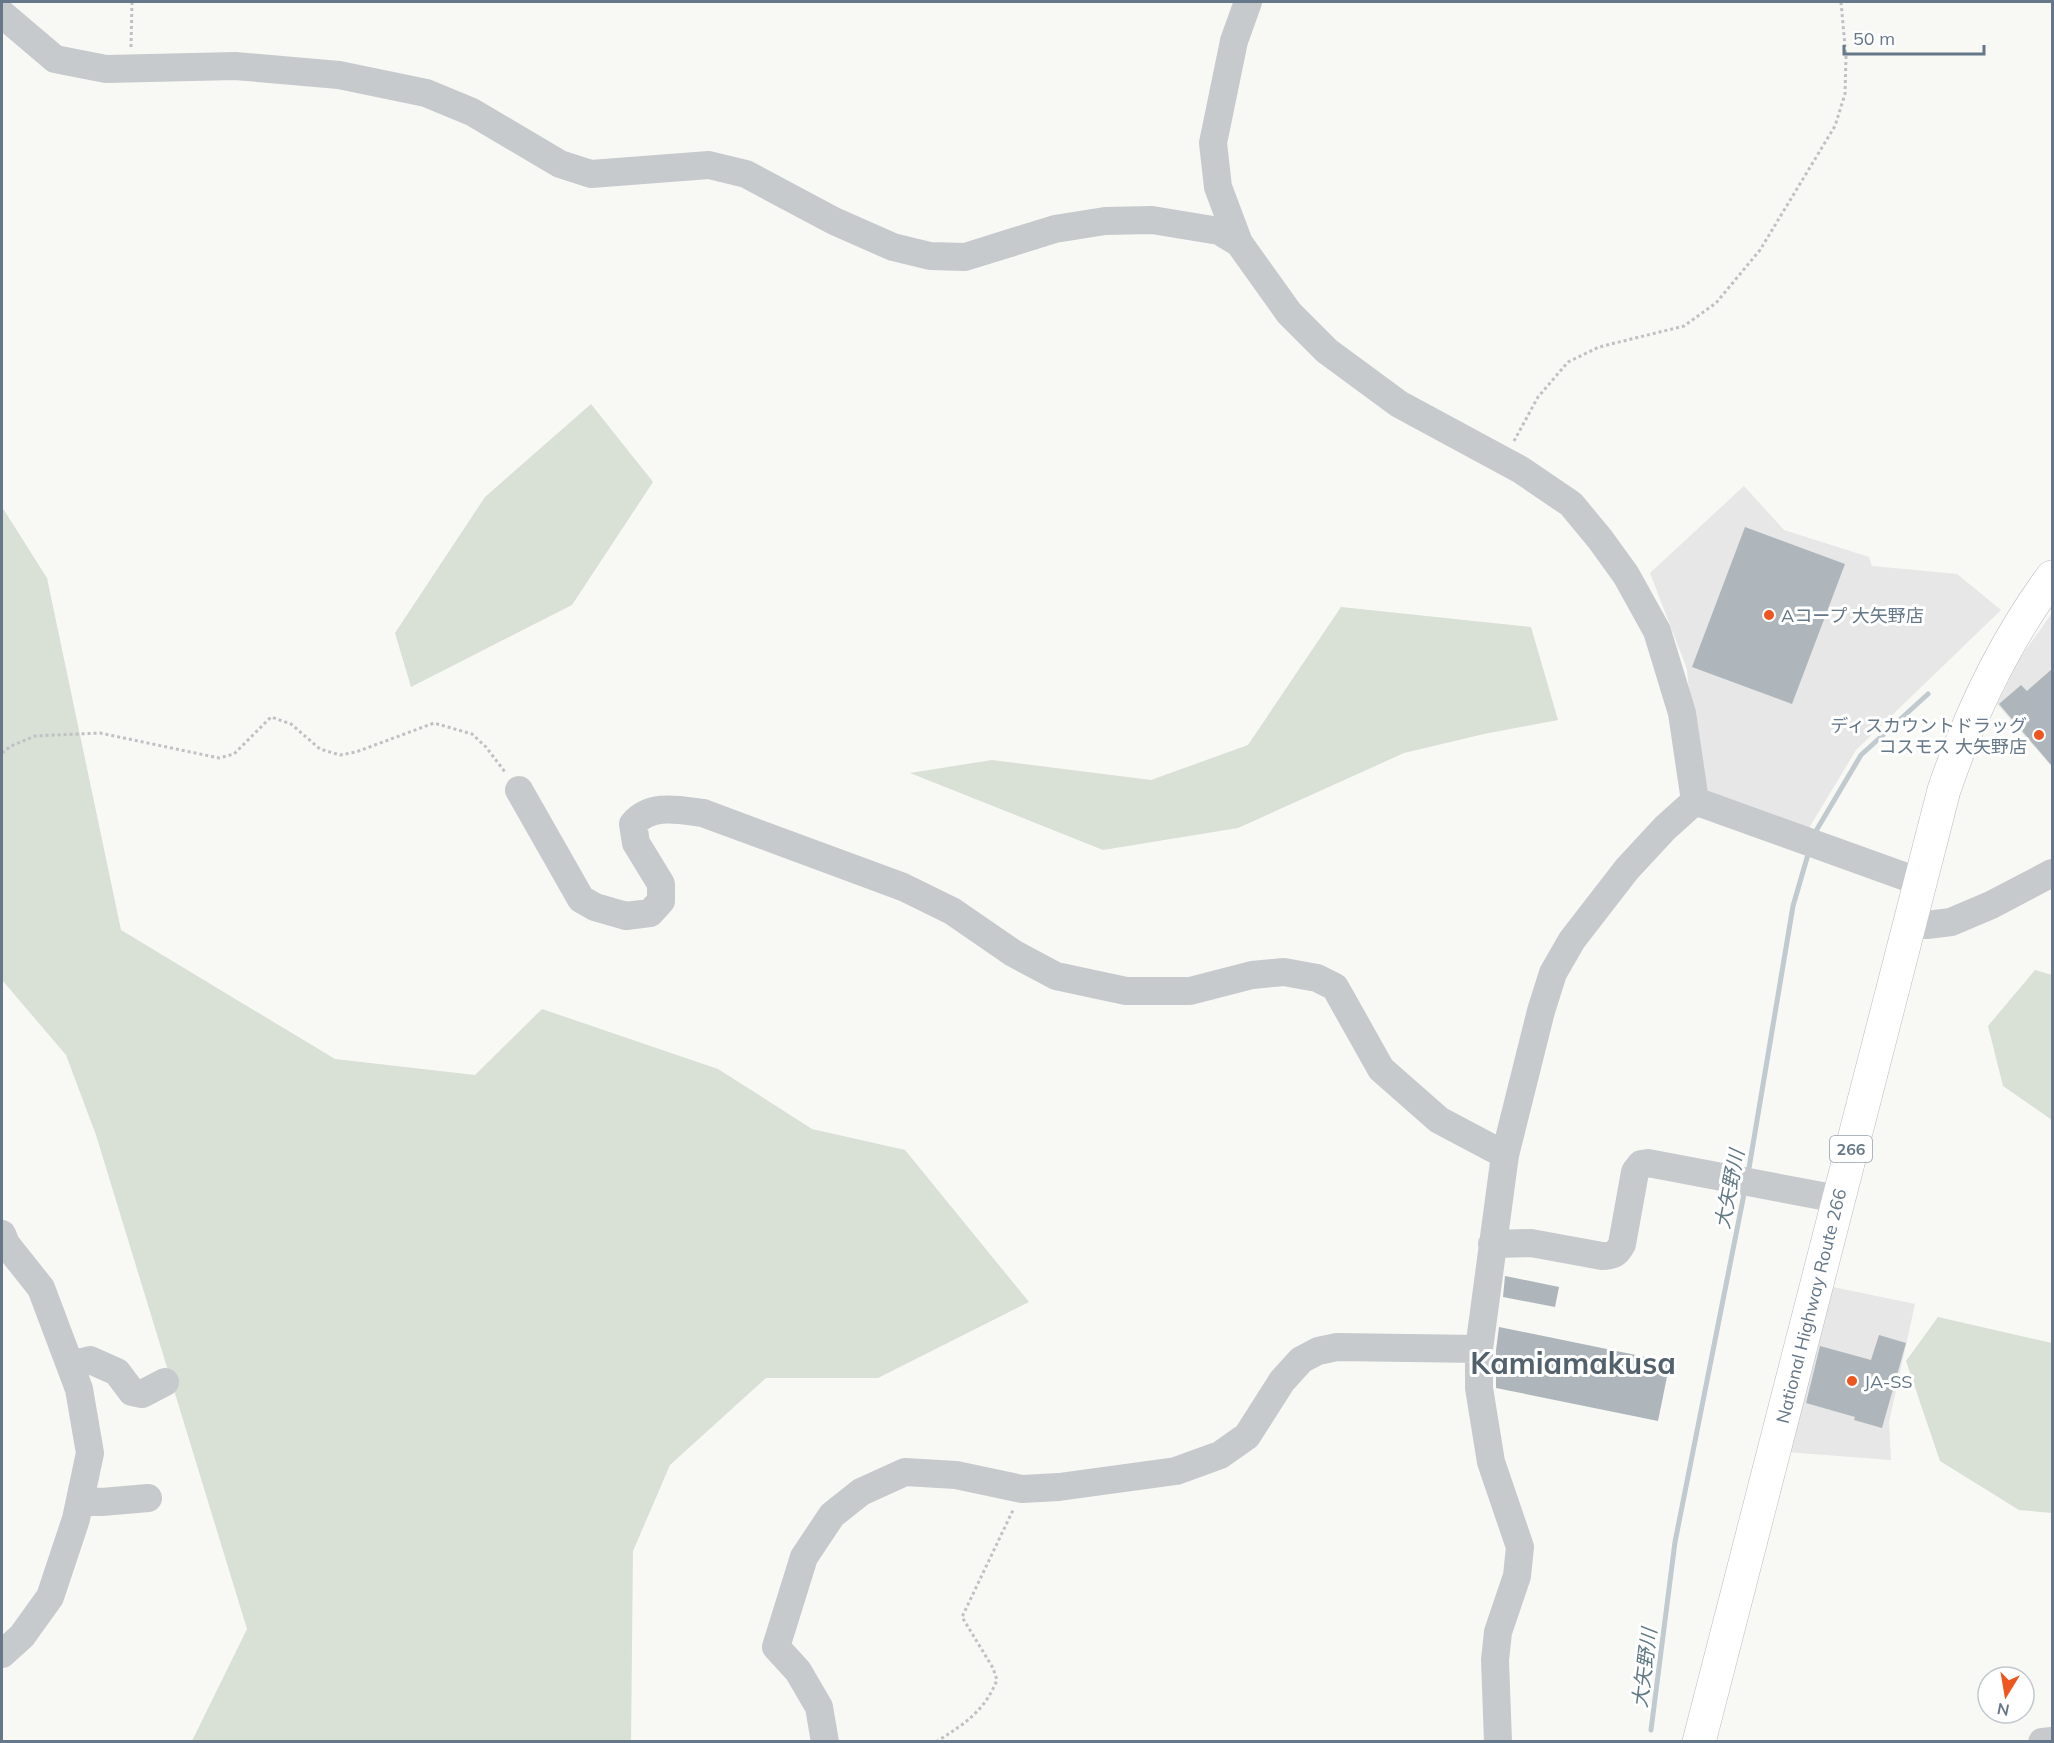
<svg xmlns="http://www.w3.org/2000/svg" width="2054" height="1743" font-family="Mulish,'Noto Sans JP',sans-serif">
<style>
.built{fill:#e6e7e6}
.green{fill:#d9e0d6}
.lines{fill:none;stroke-linecap:round;stroke-linejoin:round}
.stream{stroke:#c0cacf;stroke-width:5}
.building{fill:#aeb6bc}
.highway-casing{stroke:#b8bcbf;stroke-width:34}
.path{stroke:#bfc2c4;stroke-width:3;stroke-dasharray:3 3;stroke-linecap:butt}
.minor{stroke:#c6cacd;stroke-width:28}
.highway{stroke:#fff;stroke-width:33}
.poi-dot{fill:#ef551e;stroke:#fff;stroke-width:2}
.labels{text-anchor:middle;dominant-baseline:central;stroke-width:6;stroke-linejoin:round;paint-order:stroke}
.shield{fill:#fff;stroke:#93a0ac;stroke-width:1.5}
.shield-label{font-size:16px;font-weight:bold;fill:#657788}
.poi-label{font-size:18px;fill:#657788;stroke:#fff;text-anchor:start}
.street-label{font-size:18px;fill:#657788;stroke:#fff}
.water-label{font-size:20px;font-style:italic;fill:#617983;stroke:#fff}
.town-label{font-size:30px;font-weight:bold;fill:#53616d;stroke:#fff}
</style>
<rect width="100%" height="100%" fill="#f8f8f5"/>
<!-- built -->
<path class="built" d="M1744,486L1784,530L1869,557L1872,566L1957,574L2001,610L1856,750L1809,828L1713,800L1696,777L1687,669L1650,573Z
M2052,613V767L1997,704L2020,658Z
M1833,1287L1915,1304L1889,1422L1891,1460L1787,1452Z"/>
<!-- green -->
<path class="green" d="M591,404L653,482L572,605L411,687L395,633L485,497Z
M2,507L47,578L121,930L335,1059L475,1075L542,1009L718,1069L812,1129L905,1150L1029,1302L878,1378H766L670,1465L633,1551L631,1741H192L247,1629L96,1135L66,1055L2,980Z
M1341,607L1531,627L1558,720L1484,734L1404,753L1238,828L1103,850L910,773L992,760L1151,780L1248,745Z
M2035,970L2052,975V1120L2003,1086L1988,1026Z
M1938,1317L2052,1343V1513L2019,1510L1940,1461L1906,1361Z"/>
<g class="lines">
<!-- stream -->
<path class="stream" d="M1813,836L1861,755L1928,694
M1748,1174L1793,906L1809,851
M1651,1730L1675,1542L1745,1189"/>
</g>
<!-- building -->
<path class="building" d="M1745,527L1845,564L1792,704L1692,667Z
M2052,669V766L1999,704L2021,685L2027,691Z
M1505,1276L1559,1287L1555,1307L1503,1297Z
M1499,1327L1670,1362L1658,1421L1496,1388V1350Z
M1879,1335L1906,1343L1882,1428L1854,1420L1855,1417L1806,1403L1820,1346L1871,1360Z"/>
<g class="lines">
<!-- highway casing -->
<g class="highway-casing">
<path id="highway" d="M1699,1742L1944,790C1970,714 2004,642 2052,577"/>
</g>
<!-- path -->
<path class="path" d="M131,47L132,2
M1514,441L1538,397L1568,362L1599,347L1684,326L1716,303L1760,250L1835,126L1845,94L1846,57L1841,2
M2,753L11,746L35,736L100,733L219,758L234,754L271,717L291,724L320,749L340,755L356,752L434,723L472,734L486,747L505,772
M936,1742C964,1724 984,1712 997,1680L993,1668L962,1617L1013,1510"/>
<!-- minor -->
<path class="minor" d="M1248,2L1234,41L1213,143L1218,187L1239,243L1289,313L1327,351L1399,404L1521,470L1571,504L1600,539L1626,575L1657,631L1682,713L1695,801
M2,14L55,59L106,69L235,66L339,75L426,93L472,112L560,164L591,174L709,165L746,174L834,221L893,247L930,256L965,257L1055,229L1105,221L1152,220L1219,231L1239,243
M519,790L581,899L595,907L626,916L650,913L661,901V884L636,843L633,824C651,803 679,810 703,813L903,887L952,911L1013,953L1056,976L1126,991H1190L1252,975L1284,972L1317,978L1335,987L1381,1069L1439,1120L1505,1155
M1695,801L1920,882
M1909,923L1927,925L1951,922L1991,905L2052,873
M2,1234L6,1244L41,1288L79,1389L90,1453L76,1519L50,1597L22,1636L2,1654
M1492,1244L1531,1243L1602,1256C1613,1256 1617,1254 1622,1244L1635,1172L1641,1164L1648,1163L1838,1199
M70,1365L90,1360L117,1372L132,1392L142,1394L165,1382
M80,1500L102,1502L148,1498
M825,1742L819,1707L798,1671L776,1647L804,1557L832,1515L861,1492L905,1472L956,1475L1022,1489L1059,1487L1176,1471L1220,1455L1247,1436L1282,1381L1301,1360L1318,1351L1337,1347L1479,1349
M1498,1742L1495,1660L1498,1632L1517,1576L1520,1547L1491,1462L1479,1388V1349L1505,1155L1541,1011L1553,973L1572,940L1627,869L1665,828L1695,801
M2042,1742L2052,1741"/>
<!-- highway -->
<use href="#highway" class="highway"/>
</g>
<!-- markers -->
<g class="poi-dot">
<circle cx="1769" cy="615" r="6"/>
<circle cx="2039" cy="735" r="6"/>
<circle cx="1852" cy="1381" r="6"/>
</g>
<g class="labels">
<!-- shield labels -->
<rect class="shield" x="1830" y="1136" width="42" height="26" rx="4.5"/>
<g class="shield-label">
<text x="1851" y="1149">266</text>
</g>
<!-- poi labels -->
<g class="poi-label">
<text x="1781" y="615">Aコープ 大矢野店</text>
<text x="2027" y="725" text-anchor="end">ディスカウントドラッグ<tspan x="2027" dy="21">コスモス 大矢野店</tspan></text>
<text x="1864" y="1381">JA-SS</text>
</g>
<!-- street labels -->
<g class="street-label">
<text transform="translate(1811 1306) rotate(-76)">National Highway Route 266</text>
</g>
<!-- water labels -->
<g class="water-label">
<text transform="translate(1729 1189) rotate(-79)">大矢野川</text>
<text transform="translate(1644 1668) rotate(-83)">大矢野川</text>
</g>
<!-- town labels -->
<g class="town-label">
<text x="1573" y="1363">Kamiamakusa</text>
</g>
</g>
<!-- border -->
<rect width="2054" height="1743" fill="none" stroke="#657788" stroke-width="6"/>
<!-- north arrow -->
<g transform="translate(2006 1695) rotate(191)"><circle r="28" fill="#ffffff" stroke="#c1c9cf" stroke-width="1.5"/>
<path d="M0-4.5L10 22L0 15L-10 22Z" fill="#ef551e"/>
<text y="-9" font-size="16" font-weight="bold" text-anchor="middle" fill="#657788">N</text>
</g>
<!-- scale -->
<path d="M1844 45v9h140v-9" fill="none" stroke="#657788" stroke-width="3"/>
<text x="1853" y="45" font-size="18" fill="#657788" stroke="#ffffff" stroke-width="4.5" paint-order="stroke">50 m</text>
</svg>
